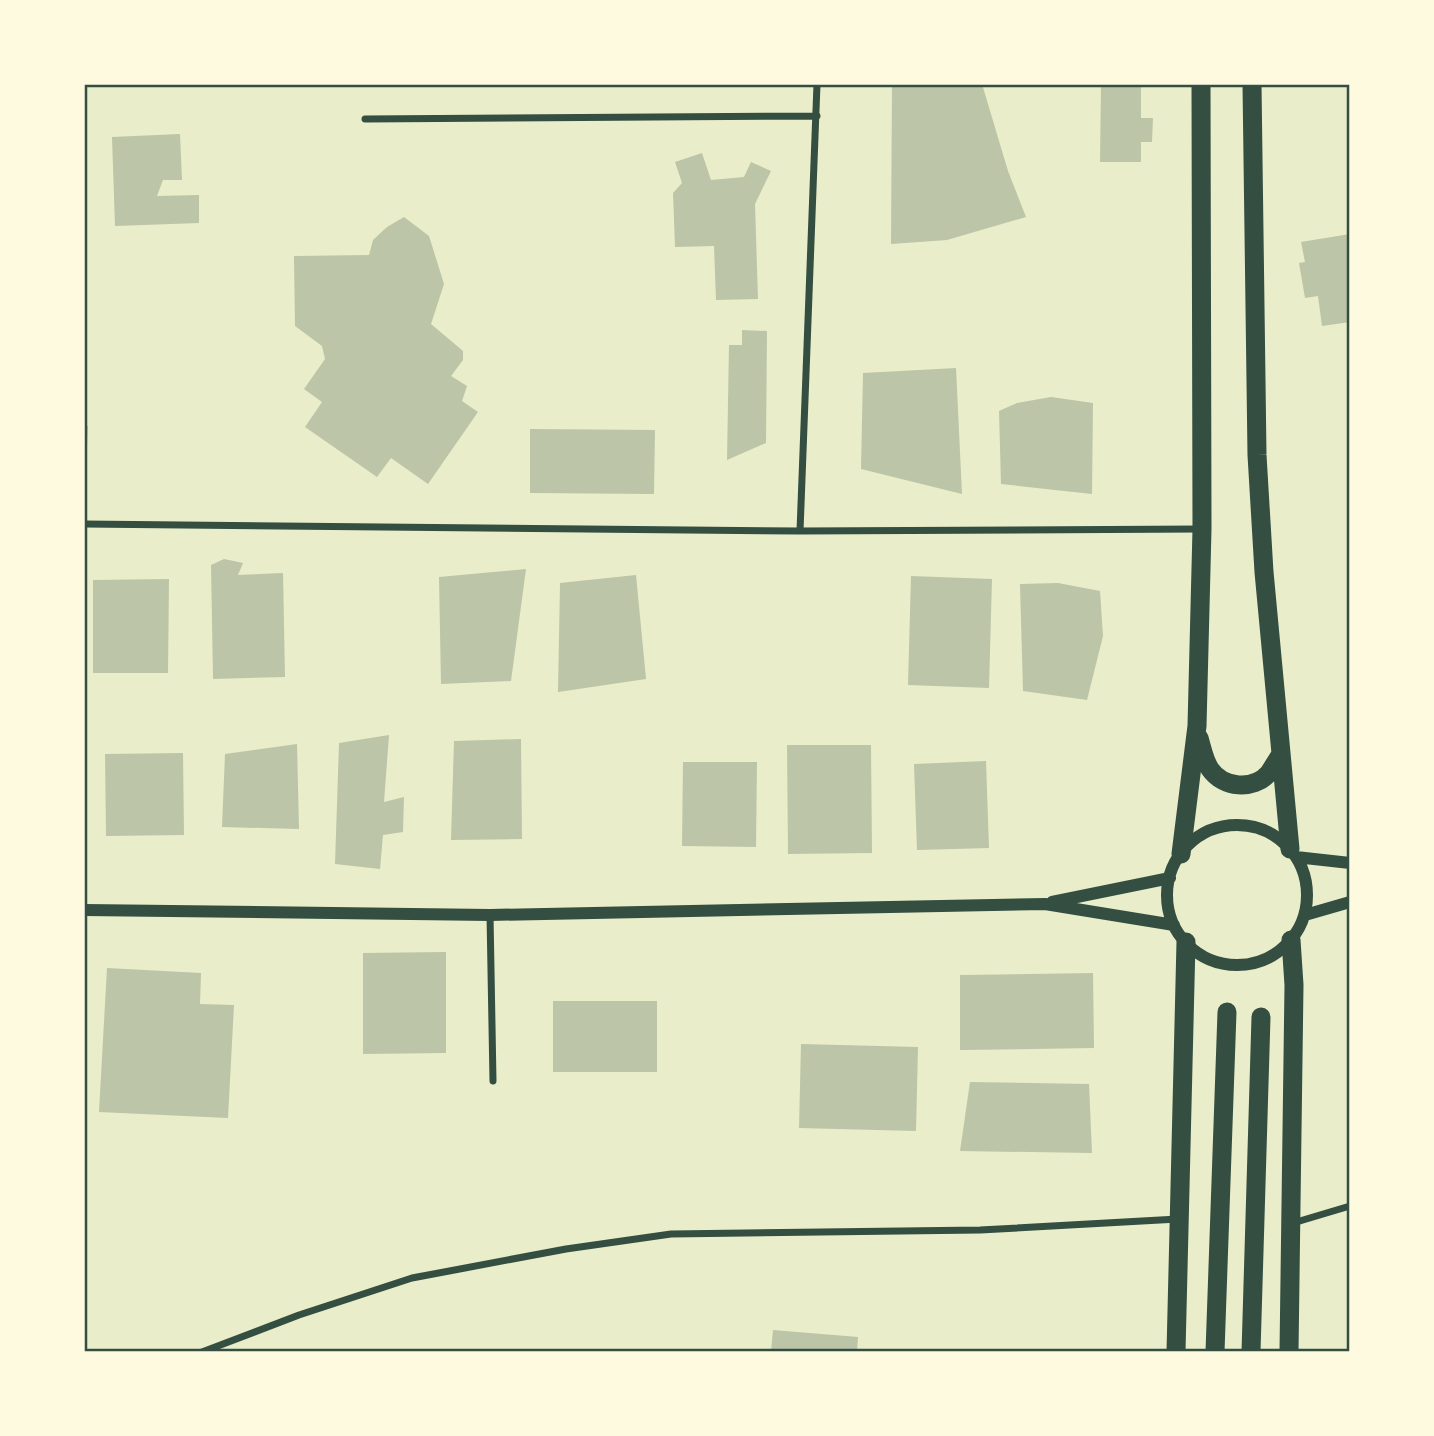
<svg xmlns="http://www.w3.org/2000/svg" width="1434" height="1436" font-family="Arial,sans-serif">
<style>
.building{fill:#bcc5a7}
.lines{fill:none;stroke-linecap:round;stroke-linejoin:round}
.minor{stroke:#344e41;stroke-width:7}
.tertiary{stroke:#344e41;stroke-width:12}
.trunk{stroke:#344e41;stroke-width:19}
.neatline{fill:none;stroke:#344e41;stroke-width:2.5}
</style>
<rect width="100%" height="100%" fill="#e9edc9"/>
<!-- building -->
<path class="building" d="M892,84H982L1008,171L1026,217L947,240L891,244Z
M1101,84H1141V118H1153L1152,142H1141V162H1100Z
M180,134L182,180H163L157,196L199,195V223L115,226L112,137Z
M702,153L711,180L744,177L751,162L771,171L755,204L758,299L716,300L714,246L675,247L673,193L682,183L675,162Z
M404,217L429,236L444,284L431,324L463,351V360L451,376L467,386L462,401L478,412L428,484L391,458L377,477L305,427L322,402L304,389L325,359L322,346L295,326L294,256L369,255L373,240L387,227Z
M1350,234V322L1322,326L1318,296L1305,298L1299,263L1305,262L1301,242Z
M742,330L767,331L766,443L727,460L729,345H742Z
M956,368L962,494L861,469L863,373Z
M1051,397L1093,403L1092,494L1001,484L999,411L1017,403Z
M84,426H88L86,469H84Z
M530,429L655,430L654,494L530,493Z
M224,559L243,563L238,575L283,573L285,677L213,679L211,565Z
M526,569L511,681L441,684L439,577Z
M636,575L646,679L558,692L560,583Z
M911,576L992,579L989,688L908,685Z
M169,579L168,673H93V580Z
M1058,583L1100,591L1103,636L1087,700L1023,691L1020,584Z
M389,735L384,802L404,797L403,832L383,835L380,869L335,864L339,743Z
M521,739L522,839L451,840L454,741Z
M297,744L299,829L222,827L225,754Z
M787,745H871L872,853L788,854Z
M183,753L184,835L106,836L105,754Z
M986,761L989,848L917,850L914,764Z
M683,762H757L756,847L682,846Z
M446,952V1053L363,1054V953Z
M107,968L201,973L200,1004L234,1005L228,1118L99,1112Z
M1093,973L1094,1048L960,1050V975Z
M553,1001H657V1072H553Z
M801,1044L918,1047L916,1131L799,1128Z
M970,1082L1089,1084L1092,1153L960,1151Z
M773,1330L858,1337L857,1352H771Z"/>
<g class="lines">
<!-- minor -->
<path class="minor" d="M365,119L817,116
M84,524L800,531L1200,529
M800,531L817,84
M490,915L493,1081
M1293,1223L1350,1206
M202,1352L299,1315L412,1278L566,1249L671,1234L980,1230L1178,1219"/>
<!-- tertiary -->
<path class="tertiary" d="M1167 895a70 70 0 1 1 140 0a70 70 0 1 1-140 0Z
M1296,857L1350,863
M1052,902L1170,878
M84,910L490,915L1045,904L1174,925
M1305,915L1350,902"/>
<!-- trunk -->
<path class="trunk" d="M1252,84L1257,455L1264,572L1290,849
M1199,738C1202,748 1204,760 1210,769C1223,788 1253,791 1269,773C1273,767 1277,760 1281,754
M1181,854L1197,726L1202,529L1201,84
M1176,1352L1186,942
M1215,1352L1227,1012
M1251,1352L1261,1017
M1289,1352L1294,985L1291,940"/>
</g>
<!-- border -->
<rect width="1434" height="1436" fill="none" stroke="#fefae0" stroke-width="172"/>
<rect x="86" y="86" width="1262" height="1264" class="neatline"/>
</svg>
